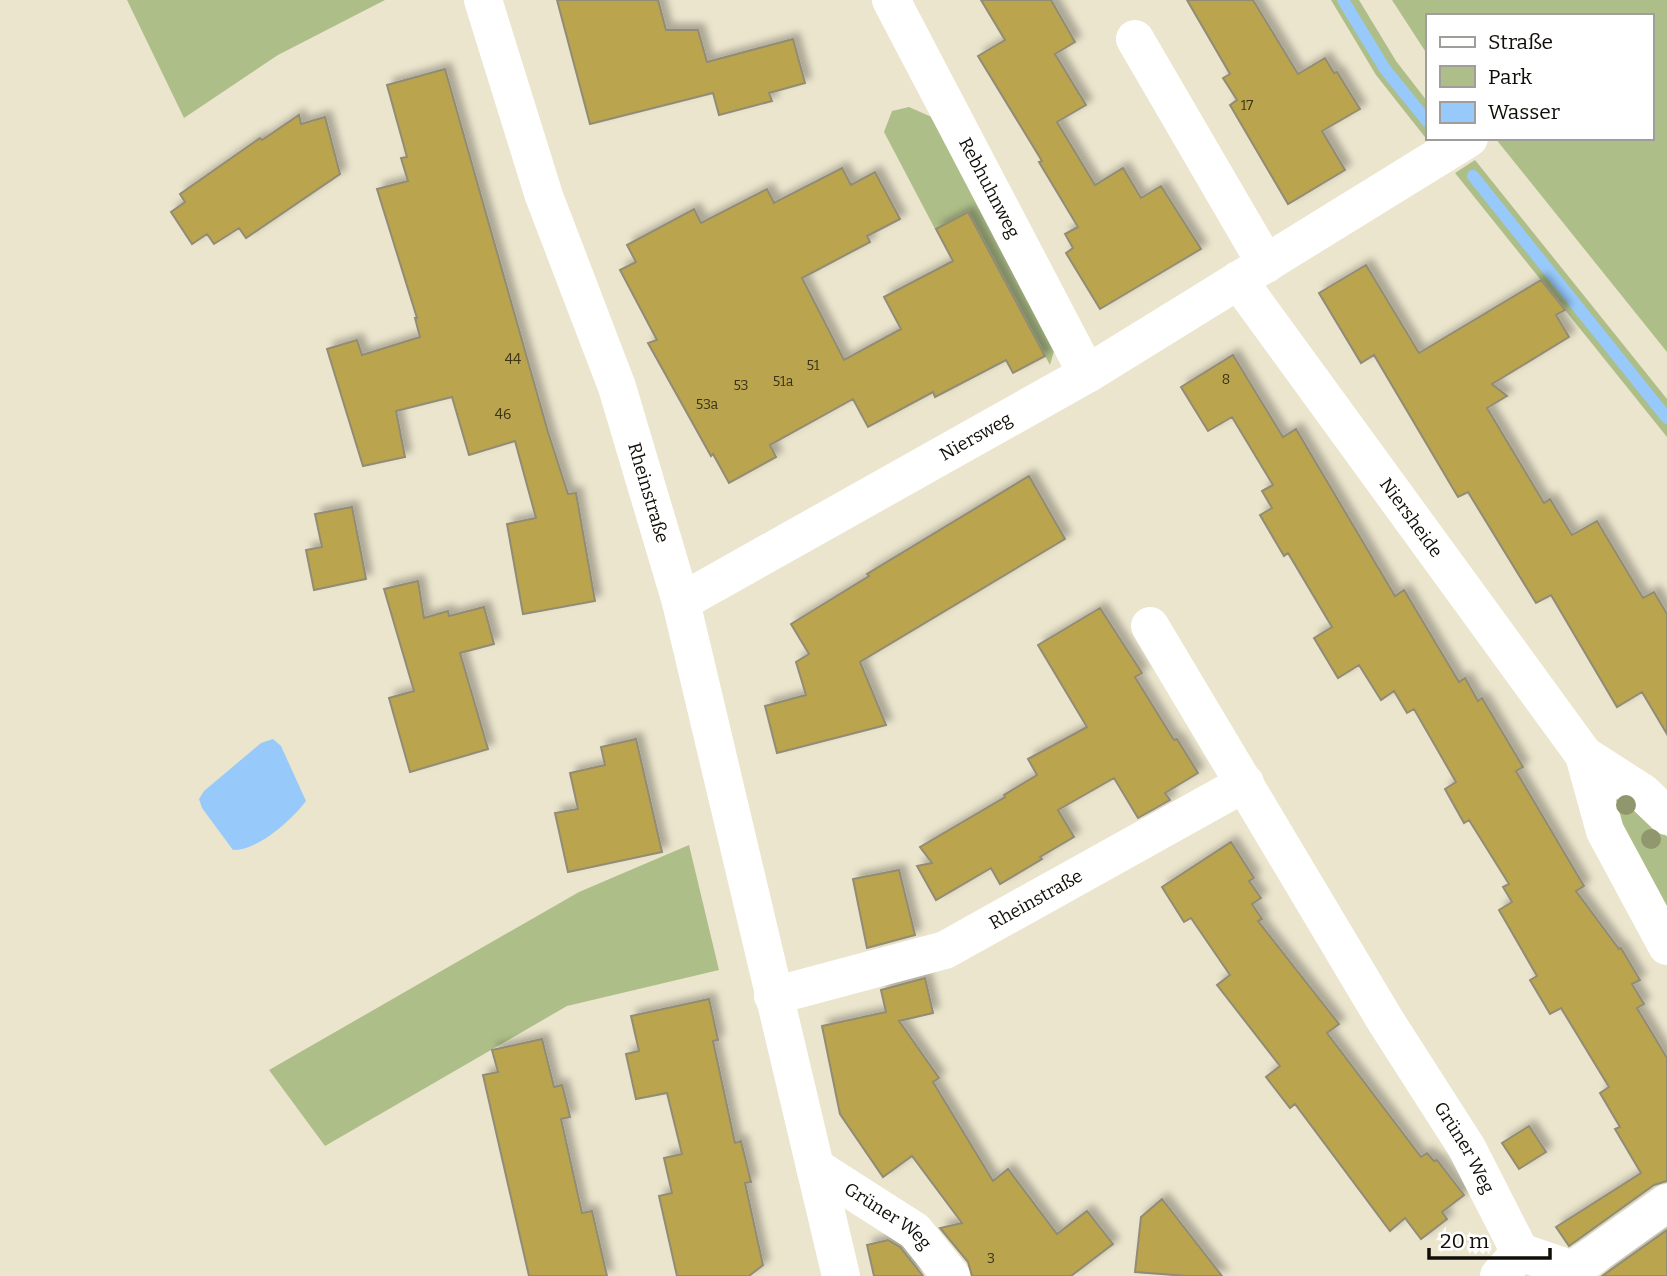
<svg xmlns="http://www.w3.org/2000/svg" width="1667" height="1276" font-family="Bitter,serif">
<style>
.green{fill:#adbe89}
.water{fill:#97c9fb}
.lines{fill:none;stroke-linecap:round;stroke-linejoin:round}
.stream{stroke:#97c9fb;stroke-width:12}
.building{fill:#baa44d;stroke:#928c76;stroke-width:2;filter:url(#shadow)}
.minor{stroke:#fff;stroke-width:38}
.tertiary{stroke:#fff;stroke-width:38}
.tree{fill:#91976c}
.labels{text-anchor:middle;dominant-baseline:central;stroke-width:6;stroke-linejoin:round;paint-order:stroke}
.number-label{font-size:14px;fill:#3a3318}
.street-label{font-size:18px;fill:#0f0d06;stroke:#fff}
</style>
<defs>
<filter id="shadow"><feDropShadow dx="6" dy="-6" stdDeviation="3.5" flood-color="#0004"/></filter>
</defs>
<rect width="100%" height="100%" fill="#ebe5cd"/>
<!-- green -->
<path class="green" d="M127,0H385L278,55L184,118Z
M1331,0H1359L1396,61L1427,101V138H1443L1432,146L1376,75Z
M1392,0H1667V352L1495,138H1651V16H1427V54Z
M909,107L936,119L1056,344L1050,365L968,212L935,229L884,132L892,111Z
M1475,160L1667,399V437L1455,173Z
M1619,798L1641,810L1667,837V925L1613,803Z
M689,845L719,970L567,1006L325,1146L269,1070L579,892Z"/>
<!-- water -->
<path class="water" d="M273,739L281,746L306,801C291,821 258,850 233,850L202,808L199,799L204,791L261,743Z"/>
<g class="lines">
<!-- stream -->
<path class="stream" d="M1343,0L1385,69L1427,121
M1473,176L1667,418"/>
</g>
<!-- building -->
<path class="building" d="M557,0H658L666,30H698L707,62L793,39L805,83L769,93L772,101L719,115L713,93L590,124Z
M981,0H1051L1075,42L1055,54L1086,105L1057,122L1095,185L1123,168L1141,198L1161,186L1201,249L1100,309L1066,253L1073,248L1065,234L1078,227L1039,162L1042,161L978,56L1005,40Z
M1187,0H1253L1298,74L1325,58L1334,73L1337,72L1360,109L1322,131L1345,170L1288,204L1230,105L1237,100L1223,78L1230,74Z
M445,69L548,432L568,494L576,493L595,601L523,614L507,524L536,518L515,441L469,455L452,397L396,411L405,457L363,466L327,349L357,340L362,355L420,337L415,318H417L377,189L408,181L401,158L407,157L387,85Z
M299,115L301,124L325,117L340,174L246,238L239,228L214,244L207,234L192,244L171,212L185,202L180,194L260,138L262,140Z
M842,168L851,185L875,172L900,219L867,236L870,242L802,278L844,360L901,329L884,297L953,261L936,229L968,212L1045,356L1013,373L1006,360L935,397L933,392L868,427L853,399L770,445L776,457L729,483L713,454L711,456L648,343L657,340L620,270L636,262L627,245L694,209L701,223L767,189L774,203Z
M1366,265L1419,353L1541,280L1565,310L1556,315L1569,337L1492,384L1507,396L1487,408L1544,503L1550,499L1572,535L1597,521L1643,598L1654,592L1667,614V734L1642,692L1617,707L1551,595L1536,603L1468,492L1458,497L1374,355L1361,363L1319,293Z
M1233,355L1283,437L1296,429L1395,596L1404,590L1459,682L1465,678L1478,701L1482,698L1523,767L1516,771L1584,886L1576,891L1619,949L1621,948L1640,980L1632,984L1644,1004L1637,1008L1667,1058V1181L1654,1185L1569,1246L1556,1227L1641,1173L1615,1129L1620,1127L1600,1093L1609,1087L1561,1008L1550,1014L1530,980L1537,976L1499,910L1512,902L1503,887L1509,884L1469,820L1464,823L1445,789L1456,782L1414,709L1407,713L1394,691L1381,700L1359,665L1338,678L1314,638L1332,627L1288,553L1284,556L1260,515L1272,508L1262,491L1273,485L1232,417L1208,431L1181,387Z
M1029,476L1065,539L860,662L886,725L777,753L765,706L806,695L796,662L809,654L791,624L869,576L867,574Z
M352,507L366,579L314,590L306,550L322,547L315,514Z
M418,581L424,618L448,611L449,616L484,607L494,644L460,653L488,749L410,772L389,698L414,691L384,589Z
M1100,608L1142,673L1135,677L1174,740L1177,739L1198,773L1165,793L1170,800L1138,818L1114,778L1058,810L1074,837L1040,857L1042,859L1000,884L991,868L936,900L917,866L932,863L920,847L1005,797L1004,795L1037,775L1028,759L1087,727L1038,645Z
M636,739L662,852L568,872L555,813L578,809L570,773L605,765L601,747Z
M1231,842L1254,878L1249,881L1261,898L1252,904L1262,919L1258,921L1339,1024L1327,1033L1421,1157L1427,1153L1434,1161L1437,1160L1464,1195L1442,1212L1447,1219L1421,1239L1405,1218L1390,1231L1295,1104L1290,1108L1266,1077L1280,1066L1217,985L1230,975L1191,918L1184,922L1162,887Z
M899,870L915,935L867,948L853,879Z
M925,978L933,1013L899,1021L939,1078L933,1082L993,1181L1008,1169L1057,1234L1087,1211L1113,1244L1071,1276H972L968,1262L940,1228L962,1223L912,1156L883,1177L840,1114L822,1026L886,1012L881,990Z
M709,999L718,1040L713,1041L735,1143L741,1141L751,1182L745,1183L763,1265L749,1276H677L659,1196L672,1193L664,1158L682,1154L667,1093L636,1099L626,1054L639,1051L631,1016Z
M542,1039L554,1087L562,1085L566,1100L570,1117L561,1119L582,1213L592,1211L607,1276H529L483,1075L498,1072L492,1050Z
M1529,1126L1546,1152L1519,1169L1502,1143Z
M1162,1199L1222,1276H1187L1135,1272L1141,1217Z
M1667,1230V1276H1602Z
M888,1240L900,1247L923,1276H874L867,1245Z"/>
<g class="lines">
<!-- minor -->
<g class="minor">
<path id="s1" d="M891,0L1087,374"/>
<path d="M1135,39L1266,264"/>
<path id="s2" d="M1238,280L1584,755L1643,793L1667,816"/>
<path id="s3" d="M681,602L1087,374L1469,138"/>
<path id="s4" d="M1150,626L1385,1020L1467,1148L1520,1252L1499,1276"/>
<path d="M1584,755L1605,831L1667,946"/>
<path id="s5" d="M773,996L945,950L1245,783"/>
<path id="s6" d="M815,1167L915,1231L951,1276"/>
<path d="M1520,1252L1573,1270L1667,1203"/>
</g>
<!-- tertiary -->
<path class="tertiary" id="s7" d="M483,0L544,196L617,387L681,602L841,1276"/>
</g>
<!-- trees -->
<g class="tree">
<circle cx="1626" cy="805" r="10"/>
<circle cx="1651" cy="839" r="10"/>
</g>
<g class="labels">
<!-- number labels -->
<g class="number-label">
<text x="1247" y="105">17</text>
<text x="513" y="359">44</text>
<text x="813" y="365">51</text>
<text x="1226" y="379">8</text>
<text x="783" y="381">51a</text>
<text x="741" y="385">53</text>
<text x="707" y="404">53a</text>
<text x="503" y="414">46</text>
<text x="991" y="1258">3</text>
</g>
<!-- street labels -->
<g class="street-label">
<text stroke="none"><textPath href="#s1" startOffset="212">Rebhuhnweg</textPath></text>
<text stroke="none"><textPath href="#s3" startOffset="338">Niersweg</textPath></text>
<text stroke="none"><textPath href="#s7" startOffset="520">Rheinstraße</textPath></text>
<text stroke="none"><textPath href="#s2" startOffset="294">Niersheide</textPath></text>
<text stroke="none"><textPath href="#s5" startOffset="282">Rheinstraße</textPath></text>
<text stroke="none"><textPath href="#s4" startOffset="609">Grüner Weg</textPath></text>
<text stroke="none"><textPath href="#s6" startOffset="88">Grüner Weg</textPath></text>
</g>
</g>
<!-- legend -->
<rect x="1426" y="14" width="228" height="126" fill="#ffffff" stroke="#9f9e9b" stroke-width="2"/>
<rect x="1440" y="37" width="35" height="10" fill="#ffffff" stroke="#9f9e9b" stroke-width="2"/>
<text x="1488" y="49" font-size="21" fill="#0f0d06">Straße</text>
<rect x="1440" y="66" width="35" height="21" fill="#adbe89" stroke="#9f9e9b" stroke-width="2"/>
<text x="1488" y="84" font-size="21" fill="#0f0d06">Park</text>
<rect x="1440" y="102" width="35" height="21" fill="#97c9fb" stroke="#9f9e9b" stroke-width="2"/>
<text x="1488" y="119" font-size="21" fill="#0f0d06">Wasser</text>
<!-- scale -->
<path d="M1429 1248v10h121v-10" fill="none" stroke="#0f0d06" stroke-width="3.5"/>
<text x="1440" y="1248" font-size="21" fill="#0f0d06" stroke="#ffffff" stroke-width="5" paint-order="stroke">20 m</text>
</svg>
